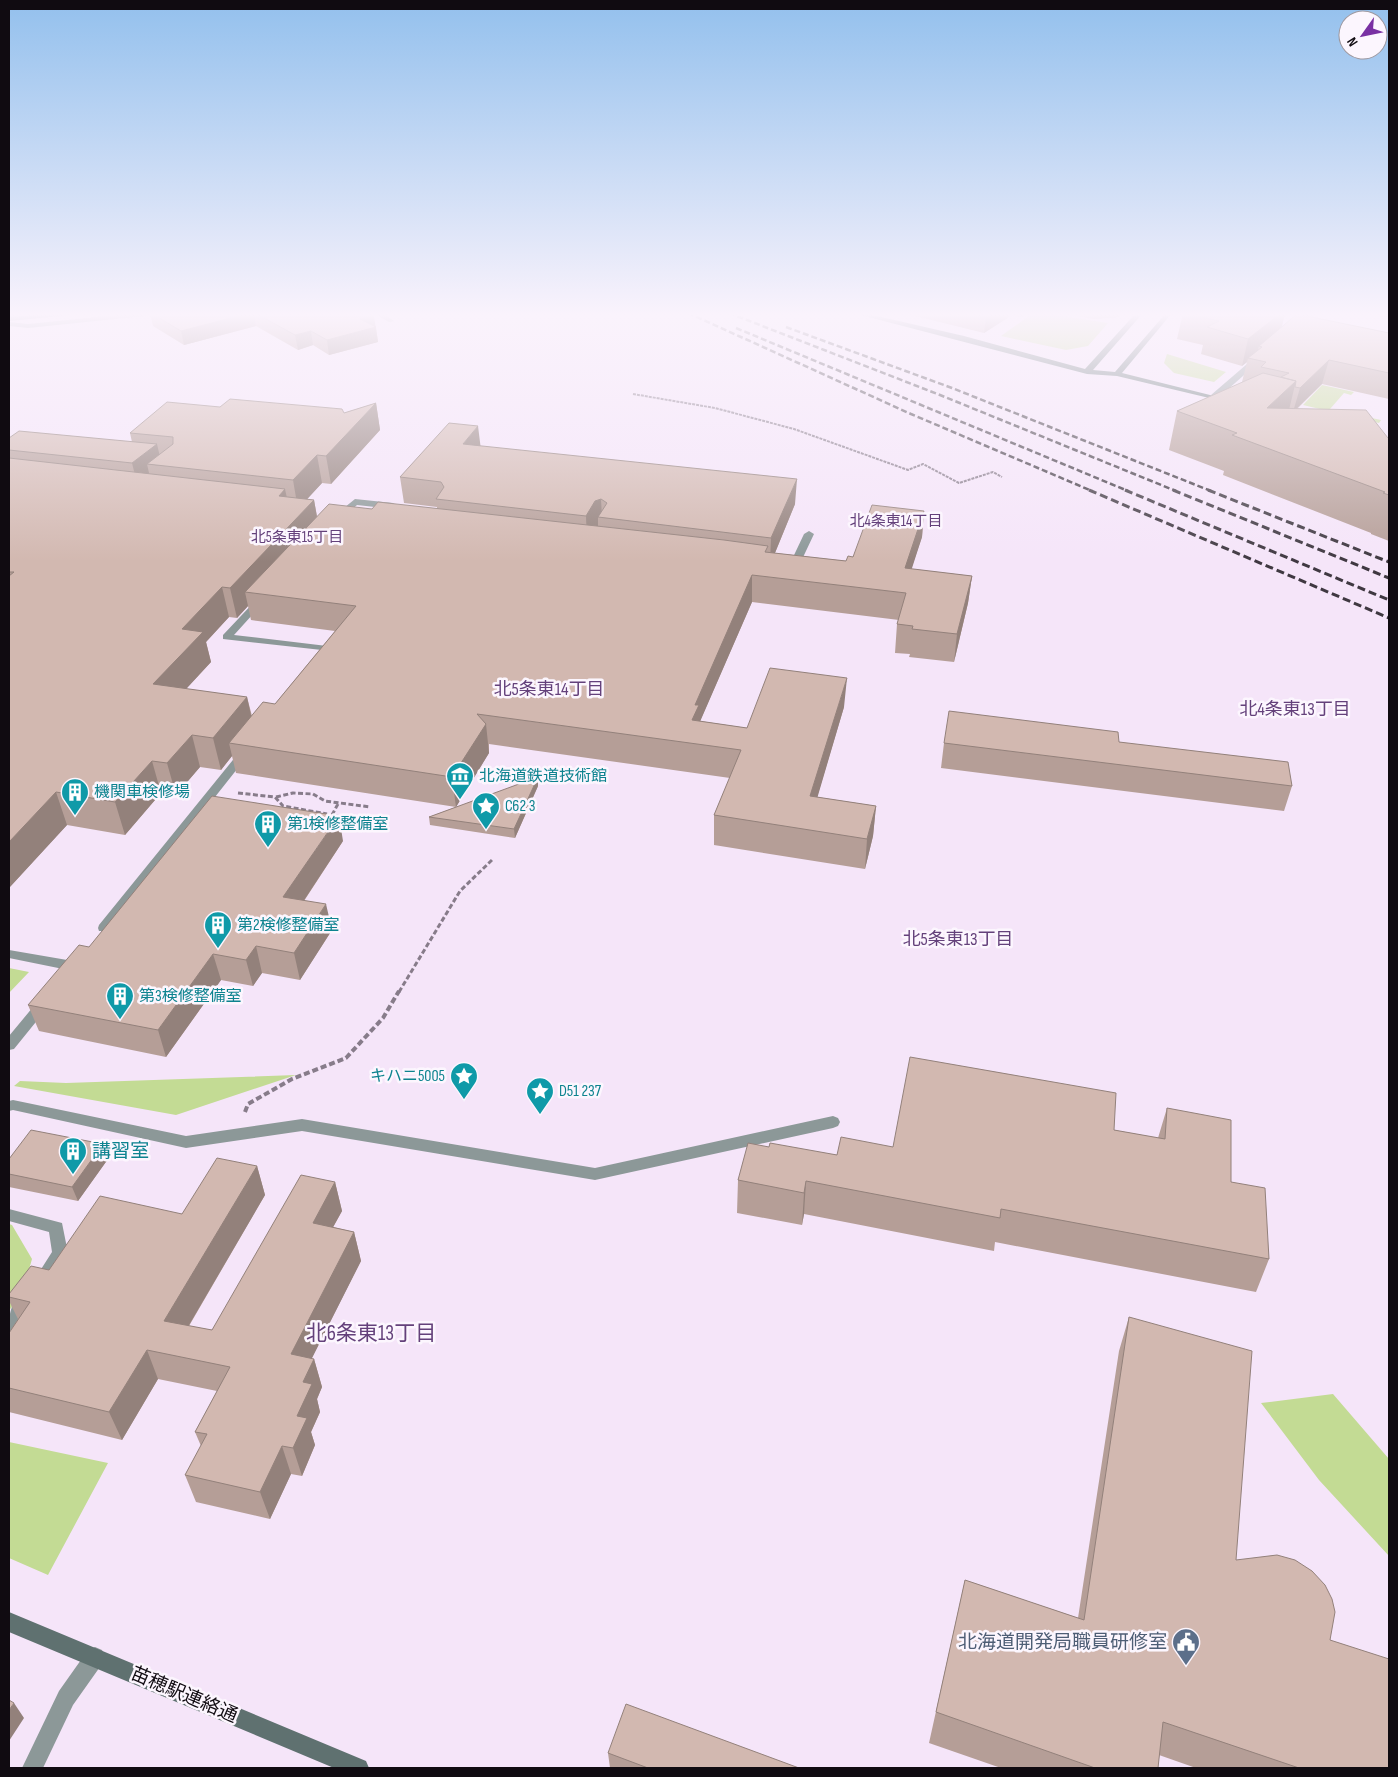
<svg xmlns="http://www.w3.org/2000/svg" width="1398" height="1777" font-family="'Sofia Sans Condensed','Noto Sans JP',sans-serif">
<style>
.green{fill:#c3db94}
.lines{fill:none;stroke-linecap:round;stroke-linejoin:round}
.path-far2{stroke:#877c8a;stroke-width:2;stroke-dasharray:3 1;stroke-linecap:butt}
.path-far1{stroke:#877c8a;stroke-width:3;stroke-dasharray:5 2.5;stroke-linecap:butt}
.path{stroke:#877c8a;stroke-width:4;stroke-dasharray:6 3;stroke-linecap:butt}
.lane{fill:#8c9898;fill-rule:evenodd}
.street{fill:#8c9898;fill-rule:evenodd}
.secondary{fill:#5f7170;fill-rule:evenodd}
.rail-far1{stroke:#3f3841;stroke-width:2.5;stroke-dasharray:6 3;stroke-linecap:butt}
.rail{stroke:#3f3841;stroke-width:3;stroke-dasharray:8 4;stroke-linecap:butt}
.wall{fill:#b59e97;fill-rule:evenodd}
.shaded-wall{fill:#93817b}
.building{fill:#d2b8b0;stroke:#93817b}
.labels{text-anchor:middle;dominant-baseline:central;stroke-width:5;stroke-linejoin:round;paint-order:stroke}
.far-neighbourhood-label{font-size:15px;fill:#64417b;stroke:#fcf6fe}
.culture-label{font-size:16px;fill:#0d838f;stroke:#fcf6fe;text-anchor:start}
.neighbourhood-label{font-size:18px;fill:#64417b;stroke:#fcf6fe}
.near-culture-label{font-size:19px;fill:#0d838f;stroke:#fcf6fe;text-anchor:start}
.near-service-label{font-size:19px;fill:#4e5e75;stroke:#fcf6fe;text-anchor:end}
.near-street-label{font-size:19px;fill:#100b11;stroke:#fcf6fe}
.near-neighbourhood-label{font-size:21px;fill:#64417b;stroke:#fcf6fe}
</style>
<rect width="100%" height="100%" fill="#f5e5f9"/>
<!-- green -->
<path class="green" d="M1033,313H1043L1108,323L1088,346L1066,350L1001,336Z
M1167,354L1226,372L1214,382L1174,373L1164,363Z
M1322,385L1354,392L1351,395L1344,393L1330,409L1381,420L1379,423L1303,405Z
M9,968L29,972L9,993Z
M296,1075L176,1115L14,1086L20,1081L66,1083Z
M9,1224L12,1225L32,1259C27,1276 23,1298 9,1310Z
M1333,1394L1389,1459V1556L1319,1480L1261,1403Z
M9,1442L108,1463L48,1575L9,1558Z"/>
<g class="lines">
<!-- path-far2 -->
<path class="path-far2" d="M633,394L715,408L794,429L908,470L923,464L959,483L993,472L1002,477"/>
<!-- path-far1 -->
<path class="path-far1" d="M238,793L275,797L283,806L327,814
M276,797L293,793L313,794L325,801L370,807
M332,815L339,802
M335,816L349,819
M399,992L460,891L492,860"/>
<!-- path -->
<path class="path" d="M245,1112L248,1104L292,1079L346,1058L383,1018L399,991"/>
<!-- lane -->
<path class="lane" d="M374,313H382L394,321L389,322Z
M1308,313H1315L1298,328H1294V326Z
M1254,358L1261,360L1217,399H1211V395Z
M355,499L393,503L397,506L393,509L357,505L340,520H334V516Z
M809,531L814,534L797,570L795,572H789L787,570L804,534Z
M260,598L265,601L234,635L327,646L332,649L331,651L223,639V635L257,599Z
M245,749L249,750L251,752L249,754L109,931H99L98,928L99,925L241,750Z
M9,950L73,961L78,963L80,966L78,969L73,971L9,958Z
M43,999L48,1001L50,1004L48,1007L14,1049L9,1050V1036L38,1001Z
M13,1100L186,1136L302,1119L595,1168L833,1116L838,1118L840,1122L838,1126L833,1128L595,1180L302,1131L186,1148L13,1110L9,1111V1101Z
M9,1209L62,1223L68,1253L45,1290L39,1292L33,1290L31,1285L52,1252L49,1232L9,1221Z
M25,1295L31,1297L33,1302L15,1329L9,1331C9,1317 9,1301 25,1295Z"/>
<!-- street -->
<path class="street" d="M19,313H30L9,319V315Z
M136,313H157L154,315L28,328L9,326V322L28,324Z
M95,1647L102,1650L105,1657L102,1664L73,1705L43,1768H22L59,1691L88,1650Z"/>
<!-- secondary -->
<path class="secondary" d="M53,313H75L72,315L9,321V317Z
M853,313H864L964,336L1085,369L1136,313H1143L1093,370L1115,372L1166,313H1172L1122,373L1230,400L1226,402L1117,376L1087,374Z
M9,1612L366,1761L369,1768H334L9,1632Z"/>
<!-- rail-far1 -->
<path class="rail-far1" d="M688,313L911,414L1092,491
M729,313L940,395L1176,491
M786,327L952,388L1211,491
M736,328L1128,491"/>
<!-- rail -->
<path class="rail" d="M1089,490L1389,618
M1125,490L1389,600
M1173,490L1389,578
M1208,490L1389,562"/>
</g>
<!-- wall -->
<path class="wall" d="M150,313H368L376,327L378,342L329,355L313,345L298,350L256,326L184,345L153,326Z
M903,313H1027L1021,317L1012,315L984,333Z
M1064,313H1120L1119,317L1093,319Z
M1183,313H1285L1282,326L1389,333V399L1322,384L1297,409L1389,439V541L1371,534V533L1223,475L1224,471L1169,450L1177,411L1243,382H1242L1247,362L1242,366L1201,354L1203,345L1177,339Z
M1340,313H1389V317Z
M376,403L380,430L331,484L322,483L307,499L314,500L317,516L372,509L437,508V507L404,503L400,477L480,446L795,504L775,553L846,561L924,511L922,537L911,569L972,576L968,603L954,662L909,657L910,654L895,653L897,624L899,620L752,602L700,721L747,728L844,707L817,797L876,806L873,836L865,869L714,845V815L730,778L489,744V753L456,807L538,786L515,838L430,825L429,817L456,807L236,773L232,756L221,770L200,767L176,795L161,793L125,835L67,825L9,888V438L132,442L130,433L220,407L344,413ZM248,606L251,620L335,631L275,704L252,716L247,697L186,689L211,662L206,642L229,617L237,618Z
M1119,742L1292,786L1284,811L941,768L944,743Z
M343,841L304,901L332,930L300,980L262,973L253,986L221,980L166,1057L39,1031L28,1005L89,947Z
M1167,1108L1231,1182L1269,1259L1256,1292L995,1242L994,1251L804,1214L802,1225L737,1213L738,1180L769,1147L837,1155L893,1147L1114,1130L1158,1138Z
M9,1159H108L78,1201L9,1187Z
M257,1166L265,1195L189,1326L212,1330L335,1182L342,1211L333,1227L354,1232L361,1261L311,1359H314L322,1387L317,1399L320,1412L311,1432L315,1445L302,1476L291,1474L270,1519L196,1502L185,1475L201,1446L195,1432L217,1391L158,1379L122,1440L9,1412V1333L18,1319L9,1301V1294L182,1214Z
M1129,1317L1236,1560L1330,1640L1389,1768H1196L1159,1755L1158,1768H1001L929,1743L965,1580L1078,1618L1119,1351Z
M608,1753L799,1768H610Z"/>
<!-- shaded-wall -->
<path class="shaded-wall" d="M250,313H254L256,326L184,345L181,331Z
M993,313H1013L1012,315L984,333L986,317Z
M1021,313H1027L1021,317Z
M1094,313H1120L1119,317L1093,319Z
M1281,313H1285L1280,334L1262,347L1259,346L1257,353L1248,358L1247,362L1242,366L1248,339Z
M374,316L378,342L329,355L327,340L360,319Z
M311,331L313,345L298,350L295,335Z
M1329,360L1322,384L1293,412L1300,388Z
M1296,381L1287,418L1267,408Z
M376,403L380,430L331,484L326,456Z
M478,426L481,450L463,444Z
M157,444L162,466L147,464L151,482L139,491L132,463Z
M317,455L322,483L298,509L293,480Z
M797,479L795,504L770,565L771,538Z
M285,489L291,517L279,496Z
M601,499L602,517H598V526L587,542L586,516L595,501Z
M314,500L319,529L245,592L248,606L237,618L230,588Z
M924,511L922,537L904,593L905,568Z
M752,575V602L699,724L692,720L695,705Z
M972,576L968,603L954,662L957,634Z
M222,587L229,617L206,642L211,662L162,715L153,684L182,629Z
M847,678L844,707L809,826L810,796Z
M247,697L254,729L229,743L232,756L221,770L213,738Z
M486,724L489,753L456,807L452,777Z
M192,735L200,767L176,795L167,763Z
M152,761L161,793L125,835L115,802Z
M538,777V786L515,838L514,829Z
M56,792L67,825L9,888V842Z
M876,806L873,836L865,869L867,839Z
M339,816L343,841L289,923L283,897Z
M326,904L332,930L300,980L294,953Z
M256,946L262,973L253,986L246,960Z
M213,954L221,980L166,1057L158,1030Z
M103,1144L108,1159L78,1201L72,1187Z
M257,1166L265,1195L175,1349L164,1321Z
M806,1181L804,1214L802,1225L804,1193Z
M335,1182L342,1211L320,1251L313,1223Z
M354,1232L361,1261L300,1382L291,1354Z
M147,1350L158,1379L122,1440L109,1412Z
M314,1359L322,1387L317,1399L320,1412L311,1432L315,1445L302,1476L293,1448L297,1416L303,1382Z
M282,1446L291,1474L270,1519L260,1492Z
M14,1703L24,1718L9,1741V1710Z"/>
<!-- building -->
<path class="building" d="M151,313H250L181,331Z
M255,313H368L374,316L360,319L376,327L327,340L311,331L295,335Z
M970,313H993L986,317Z
M1184,313H1281L1248,339L1207,327L1219,321Z
M1297,314L1389,333V373L1329,360L1300,388L1295,387L1296,381L1281,377L1289,373L1261,367L1266,362L1248,358L1262,347L1259,346Z
M1263,373L1296,381L1267,408L1366,410L1388,438L1389,439V495L1383,493L1385,492L1232,435L1237,433L1177,411Z
M230,399L342,409L344,413L376,403L326,456L317,455L293,480L147,464L173,444V437L130,433L167,402L220,407Z
M449,423L478,426L463,444L797,479L771,538L598,517L607,503L601,499L595,501L586,516L436,499L444,487L441,482L400,477Z
M19,431L157,444L132,463L9,450V438Z
M9,458L285,489L279,496L314,500L230,588L222,587L182,629L203,632L153,684L247,697L213,738L192,735L167,763L152,761L115,802L56,792L9,842V576L14,572H9Z
M378,502L724,540L768,546L765,552L846,561L848,556L853,557L872,505L924,511L905,568L972,576L957,634L912,629L913,626L897,624L906,593L752,575L695,705H699L692,720L747,728L770,668L847,678L810,796L876,806L867,839L714,815L741,750L477,714L486,724L452,777L229,743L263,702L275,704L356,606L245,592L329,504L372,509Z
M949,711L1118,732L1119,742L1288,762L1292,786L944,743Z
M538,777L514,829L429,817Z
M212,796L339,816L283,897L326,904L294,953L256,946L246,960L213,954L158,1030L28,1005L79,945L89,947Z
M910,1057L1116,1093L1114,1130L1165,1139L1167,1108L1231,1120V1182L1265,1188L1269,1259L1001,1209L1000,1218L806,1181L804,1193L738,1180L748,1143L769,1147L770,1143L837,1155L841,1137L893,1147Z
M31,1130L103,1144L72,1187L9,1174V1159Z
M217,1158L257,1166L164,1321L212,1330L301,1175L335,1182L313,1223L354,1232L291,1354L314,1359L303,1382L312,1384L297,1416L307,1418L293,1448L282,1446L260,1492L185,1475L207,1434L195,1432L230,1367L147,1350L109,1412L9,1388V1333L30,1302L9,1297V1294L31,1266L49,1270L100,1196L182,1214Z
M1129,1317L1252,1351L1236,1560L1277,1555L1295,1560L1312,1571L1325,1585L1332,1599L1335,1612L1330,1640L1389,1659V1768H1299L1163,1722L1158,1768H1095L936,1712L965,1580L1084,1620Z
M9,1700L14,1703L9,1710Z
M626,1704L799,1768H648L608,1753Z"/>
<!-- sky -->
<linearGradient id="sky" x2="0" y2="1"><stop stop-color="#93c0ed"/><stop offset="0.56" stop-color="#faf3fc"/><stop offset="1" stop-color="#faf3fc" stop-opacity="0"/></linearGradient>
<rect width="1398" height="562" fill="url(#sky)"/>
<!-- icons -->
<defs>
<g id="museum-pin" transform="scale(1.4375)"><path d="M0 17L-7.5 6A9.5 9.5 0 1 1 7.5 6Z" fill="#0f9aa8" stroke="#fcf6fe"/><path d="M0-6L6-3V-2H-6V-3ZM-5-1h2V3h-2ZM-1-1h2V3h-2ZM3-1h2V3H3ZM-6 4H6V6H-6Z" fill="#fff"/></g>
<g id="building-pin" transform="scale(1.4375)"><path d="M0 17L-7.5 6A9.5 9.5 0 1 1 7.5 6Z" fill="#0f9aa8" stroke="#fcf6fe"/><path d="M-4-6H4V6H1V3H-1V6H-4ZM-2.5-4.3h1.7v1.8h-1.7ZM.8-4.3h1.7v1.8H.8ZM-2.5-1h1.7V.8h-1.7ZM.8-1h1.7V.8H.8Z" fill="#fff"/></g>
<g id="sight-pin" transform="scale(1.4375)"><path d="M0 17L-7.5 6A9.5 9.5 0 1 1 7.5 6Z" fill="#0f9aa8" stroke="#fcf6fe"/><path d="M0-6L1.8-2.2L6-1.7L2.9 1.2L3.7 5.4L0 3.3L-3.7 5.4L-2.9 1.2L-6-1.7L-1.8-2.2Z" fill="#fff"/></g>
<g id="civic-pin" transform="scale(1.4375)"><path d="M0 17L-7.5 6A9.5 9.5 0 1 1 7.5 6Z" fill="#5c6f8a" stroke="#fcf6fe"/><path d="M-.6-6.5H3V-4.5H.6V-3L4-1V1h2V6H-6V1h2V-1L-.6-3ZM-1.2 2.5V6h2.4V2.5Z" fill="#fff"/></g>
</defs>
<g fill-rule="evenodd">
<use href="#museum-pin" x="460" y="776"/>
<use href="#building-pin" x="75" y="792"/>
<use href="#sight-pin" x="486" y="806"/>
<use href="#building-pin" x="268" y="824"/>
<use href="#building-pin" x="218" y="925"/>
<use href="#building-pin" x="120" y="996"/>
<use href="#sight-pin" x="464" y="1076"/>
<use href="#sight-pin" x="540" y="1091"/>
<use href="#building-pin" x="73" y="1151"/>
<use href="#civic-pin" x="1186" y="1642"/>
</g>
<g class="labels">
<!-- far-neighbourhood labels -->
<g class="far-neighbourhood-label">
<text x="896" y="521">北4条東14丁目</text>
<text x="297" y="537">北5条東15丁目</text>
</g>
<!-- culture labels -->
<g class="culture-label">
<text x="479" y="776">北海道鉄道技術館</text>
<text x="94" y="792">機関車検修場</text>
<text x="505" y="806">C62 3</text>
<text x="287" y="824">第1検修整備室</text>
<text x="237" y="925">第2検修整備室</text>
<text x="139" y="996">第3検修整備室</text>
<text x="445" y="1076" text-anchor="end">キハニ5005</text>
<text x="559" y="1091">D51 237</text>
</g>
<!-- neighbourhood labels -->
<g class="neighbourhood-label">
<text x="549" y="689">北5条東14丁目</text>
<text x="1295" y="709">北4条東13丁目</text>
<text x="958" y="939">北5条東13丁目</text>
</g>
<!-- near-culture labels -->
<g class="near-culture-label">
<text x="92" y="1151">講習室</text>
</g>
<!-- near-service labels -->
<g class="near-service-label">
<text x="1167" y="1642">北海道開発局職員研修室</text>
</g>
<!-- near-street labels -->
<g class="near-street-label">
<text transform="translate(184 1695) rotate(23)">苗穂駅連絡通</text>
</g>
<!-- near-neighbourhood labels -->
<g class="near-neighbourhood-label">
<text x="371" y="1333">北6条東13丁目</text>
</g>
</g>
<!-- border -->
<rect width="1398" height="1777" fill="none" stroke="#100b11" stroke-width="20"/>
<!-- north arrow -->
<g transform="translate(1363 35) rotate(237)"><circle r="24" fill="#fcf6fe" stroke="#9e989f"/>
<path d="M0-4L9 19L0 12L-9 19Z" fill="#7930a3"/>
<text y="-8" font-size="14" font-weight="bold" text-anchor="middle" fill="#100b11">N</text>
</g>
</svg>
